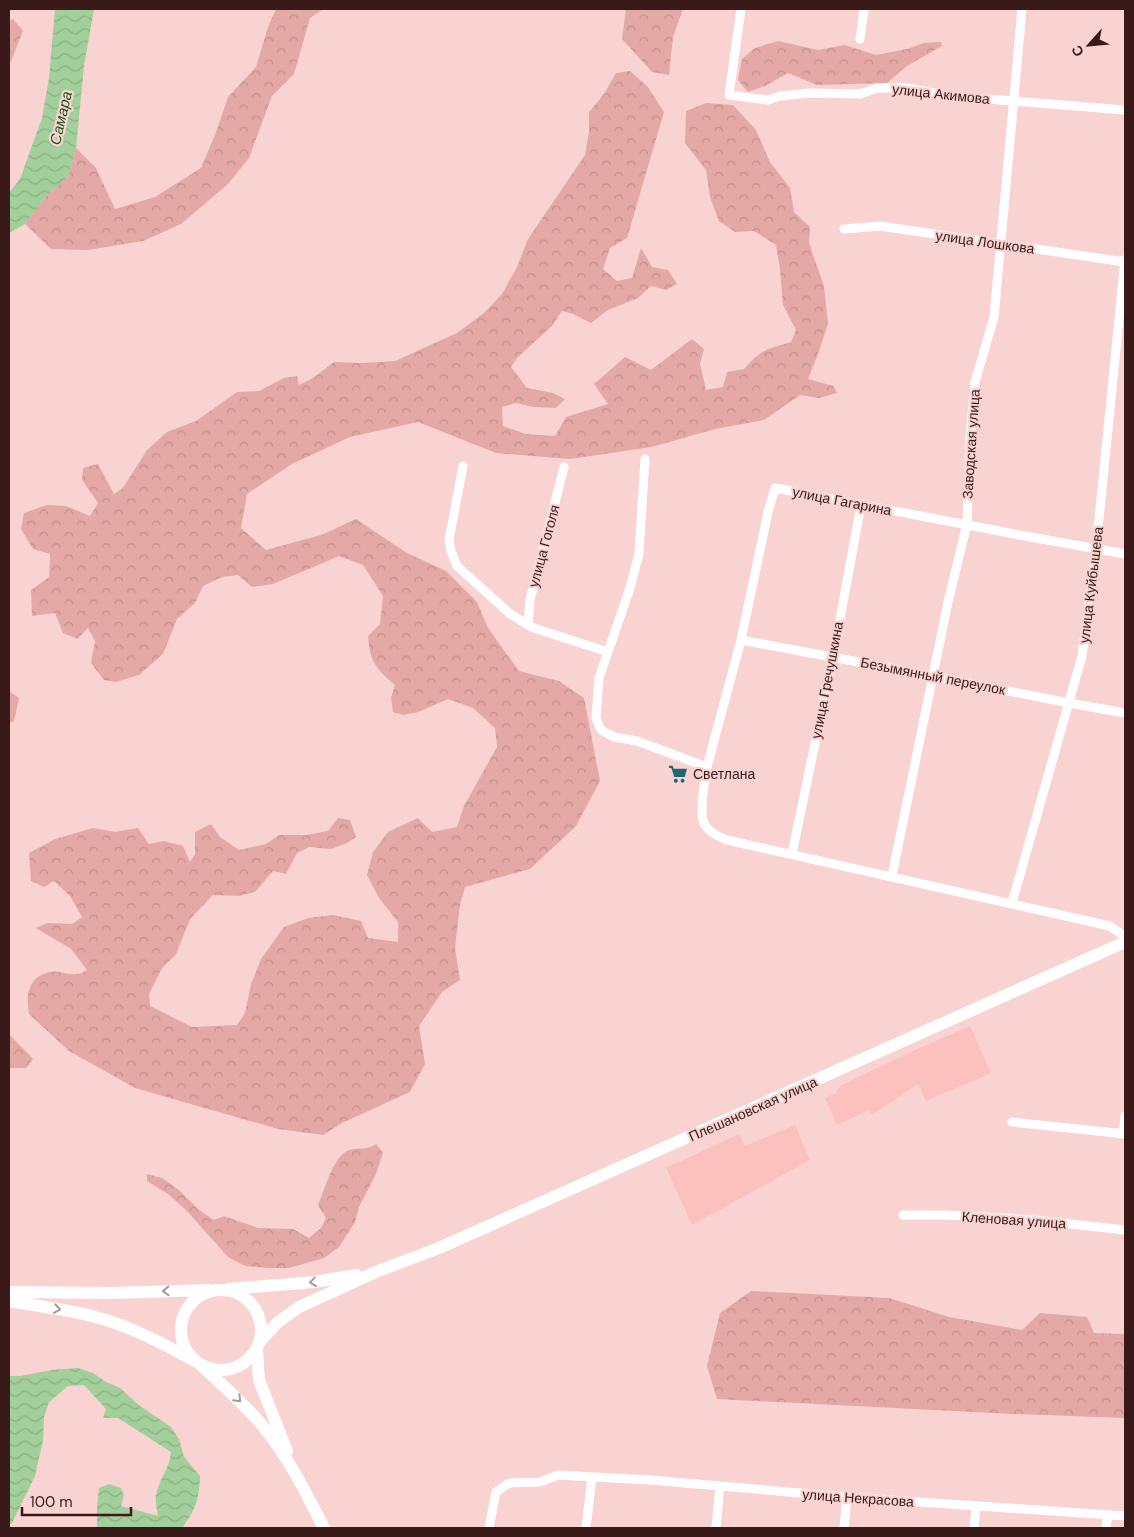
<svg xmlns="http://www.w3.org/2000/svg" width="1134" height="1537" font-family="'DM Sans',sans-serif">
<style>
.built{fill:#fcc1bf}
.forest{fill:url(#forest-crowns)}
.water{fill:url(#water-waves)}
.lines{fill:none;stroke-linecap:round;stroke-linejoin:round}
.minor{stroke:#fff;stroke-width:9}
.secondary{stroke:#fff;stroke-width:12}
.oneway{stroke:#a69898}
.labels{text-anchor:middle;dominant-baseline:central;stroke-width:4.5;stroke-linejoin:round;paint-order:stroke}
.street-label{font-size:14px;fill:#3a1919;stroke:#f8d3d1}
.poi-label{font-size:14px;fill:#3a1919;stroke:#f8d3d1;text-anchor:start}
.water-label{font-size:15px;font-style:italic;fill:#1d5714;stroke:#f8d3d1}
</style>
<defs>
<pattern id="forest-crowns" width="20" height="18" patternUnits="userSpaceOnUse" patternTransform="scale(1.25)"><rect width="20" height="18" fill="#e4a8a6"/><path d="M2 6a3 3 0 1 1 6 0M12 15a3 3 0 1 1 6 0" fill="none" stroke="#c4908e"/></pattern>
<pattern id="water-waves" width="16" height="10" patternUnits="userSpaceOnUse" patternTransform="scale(1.25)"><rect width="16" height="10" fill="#a2cf9b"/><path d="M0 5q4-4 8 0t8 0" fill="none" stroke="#8cb185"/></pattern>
</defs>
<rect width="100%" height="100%" fill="#f8d3d1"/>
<!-- built -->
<path class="built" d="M970,1026L991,1073L926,1101L918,1084L872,1115L869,1110L837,1125L825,1098L836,1093L840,1086L906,1054Z
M795,1125L810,1160L692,1225L666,1168L739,1134L745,1146Z"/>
<!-- forest -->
<path class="forest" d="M276,9H323L310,18L294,74L272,96L249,158L228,184L181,224L143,241L88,250L51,249L25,224L47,195L68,177L76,148L96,168L115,209L155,197L201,168L215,135L228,97L256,67L268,27Z
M626,9H683L673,37L669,75L652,72L622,39Z
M13,19L23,31L9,66V21Z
M778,41L818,50L845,45L876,55L907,49L924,43L941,42L942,46L907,66L887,83L817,85L788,73L765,86L748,92L738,80L742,59L755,48Z
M630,71L648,87L664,112L627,238L610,248L603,269L617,281L632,278L641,248L652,267L668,270L677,284L666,290L651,286L638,298L608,310L591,323L573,314L562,311L552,326L518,357L511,367L527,388L553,393L565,399L556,408L533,407L516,403L502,407L503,426L526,434L555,436L566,417L608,404L594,384L625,357L651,370L692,339L704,349L700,364L706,390L723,387L727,372L744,369C760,350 767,349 791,342L796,330L783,305L780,269L776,245L754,231L735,232L719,221L710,197L706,170L685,143L686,111L706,103L733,105L756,130L770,162L790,188L794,212L810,227L809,243L824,286L828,324L818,354L808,379L833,386L837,393L819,398L800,395L764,420L715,429L652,447L570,459L496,453L418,422L350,437L292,464L247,494L241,528L266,550L321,535L356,519L407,553L446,571L477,602L488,628L519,671L559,681L584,698L600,781L576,826L530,869L465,887L460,905L455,948L460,980L442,992L419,1026L425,1064L410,1092L342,1123L323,1135L278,1129L135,1088L69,1051L29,1014C26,996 27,978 49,972C63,969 72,980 87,970L71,949L36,928L47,923L72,924L82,917L70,896L54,881L44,887L31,881L29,853L55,839L93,828L115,832L138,828L149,844L164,841L183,846L190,862L195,854V832L211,824L220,837L239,850L266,844L279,835H306L328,831L338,818L350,820L356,837L347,843L331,849L309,847L297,853L286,874L273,871L255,892L238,896L213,895L190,919L176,954L162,968L149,994L150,1006L192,1027L237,1025L245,1013L251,984L261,959L284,927L308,918L333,915L361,921L368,938L398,942V922L379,898L367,875L373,852L388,832L418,818L432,832L457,827L464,806L497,747L495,728L473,708L448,699L418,712L403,715L393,712L391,698L395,685C376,669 370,662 368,636L380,624L383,596L363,565L339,556L273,584L252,587L238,575L222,577L203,586L195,603L177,619L163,654L139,675L116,682L104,680L91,663L95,641L88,628L77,639L63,633L55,613L32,616L31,590L49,577L50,554L33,549L21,529L24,513L47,505L66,506L90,516L98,503L82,480L83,468L98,464L114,494L123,488L147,450L167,432L196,421L237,392L259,391L284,378L297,376L299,385L313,378L334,362L363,363L395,361L457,333L484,313L502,294L517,267L528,239L585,155L589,132V112L604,94L616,73Z
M9,691L19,698L14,721L9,723Z
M9,1034L33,1059L26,1068H9Z
M376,1144L383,1153L376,1174L359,1207L355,1222L339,1247L324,1258L289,1268H268L245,1266L228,1257L187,1211L168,1194L147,1181V1174L162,1178L179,1190L199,1210L214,1220L224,1216L258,1228L293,1229L309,1238L321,1228L326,1218L318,1205C325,1189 333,1156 349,1150C359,1147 365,1151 376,1144Z
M751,1291L889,1298L949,1317L1022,1330L1040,1313L1087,1317L1094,1333L1125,1334V1418L1013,1414L717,1399L707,1366L720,1313Z"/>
<!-- water -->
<path class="water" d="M55,9H94L84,66L76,148L68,177L47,195L25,224L9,233V193L20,179L42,118L49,78Z
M78,1368L93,1373L106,1382L120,1388L140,1406L171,1427L179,1439L184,1457L200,1476C199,1500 196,1509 182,1528H97V1507L99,1488L109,1484L121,1488L124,1495L121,1506L158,1516C157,1509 155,1501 156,1495C159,1479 170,1468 171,1452L118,1418H103L106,1409L84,1385L68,1386L49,1402L44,1417L43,1440L35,1476L12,1523L9,1525V1376H20L52,1370Z"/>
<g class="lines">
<!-- minor -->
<path class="minor" d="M741,9L729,95L768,100L780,96L810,93L860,94L877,88H907L951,96L1125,110
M860,39L864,9
M844,229L880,226L1125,262
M645,459L639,554L630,588L599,678L596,718L601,730L614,737L637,741L707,767
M463,466L449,540L451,551L457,566L509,613L531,627L608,652
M1125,554L1025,536L775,488L768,512L741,640L707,767C705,778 700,810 703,820C706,831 717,836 727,840L1110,926L1125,937
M528,625L530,600L564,467
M741,640L933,676L1069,703L1125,713
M792,854L833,657L861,505
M892,876L948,602L967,524L970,438L975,382L994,317L1022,9
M1012,903L1082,656L1096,549L1125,259
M1012,1122L1125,1134
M1123,1134L1125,1116
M903,1215H945L1035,1220L1125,1230
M489,1528L496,1492L509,1483L540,1482L558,1475L650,1480L847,1497L1125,1516
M586,1528L592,1477
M716,1528L720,1486
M844,1528L847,1497
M974,1528L976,1506
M1106,1528L1108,1515"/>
<!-- secondary -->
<path class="secondary" d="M229,1289L314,1282L356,1275
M181 1330a40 40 0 1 1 80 0a40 40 0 1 1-80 0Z
M9,1292L111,1293L210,1290
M9,1301C36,1306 65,1309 92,1316C128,1325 160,1342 193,1360
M261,1340L277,1323L299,1307L378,1271L439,1248L1125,942
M257,1350L259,1380L287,1451
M204,1368C224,1386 244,1404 262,1425C288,1456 306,1493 324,1528"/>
</g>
<!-- one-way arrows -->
<defs><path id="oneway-chevron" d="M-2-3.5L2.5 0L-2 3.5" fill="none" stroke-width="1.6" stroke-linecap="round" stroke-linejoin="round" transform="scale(1.25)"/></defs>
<g class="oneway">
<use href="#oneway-chevron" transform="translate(313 1282) rotate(173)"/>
<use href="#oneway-chevron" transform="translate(166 1291) rotate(178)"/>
<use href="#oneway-chevron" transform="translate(57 1309) rotate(10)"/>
<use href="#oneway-chevron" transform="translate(238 1399) rotate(45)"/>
</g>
<!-- icons -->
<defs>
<g id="supermarket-bare" transform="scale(1.5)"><path d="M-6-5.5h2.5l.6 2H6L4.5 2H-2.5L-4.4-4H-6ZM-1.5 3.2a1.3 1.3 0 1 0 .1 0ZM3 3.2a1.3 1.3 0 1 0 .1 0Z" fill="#1e6a6f" stroke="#f8d3d1" stroke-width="2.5" paint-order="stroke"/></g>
</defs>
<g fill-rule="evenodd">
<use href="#supermarket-bare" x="678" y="774"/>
</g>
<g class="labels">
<!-- street labels -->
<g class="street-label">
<text transform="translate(941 94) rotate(6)">улица Акимова</text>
<text transform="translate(985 242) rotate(8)">улица Лошкова</text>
<text transform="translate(971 444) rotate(-86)">Заводская улица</text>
<text transform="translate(842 501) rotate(11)">улица Гагарина</text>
<text transform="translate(544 546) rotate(-75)">улица Гоголя</text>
<text transform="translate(1091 585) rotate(-83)">улица Куйбышева</text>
<text transform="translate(933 676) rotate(11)">Безымянный переулок</text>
<text transform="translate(827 680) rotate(-79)">улица Гречушкина</text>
<text transform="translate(753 1109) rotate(-24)">Плешановская улица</text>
<text transform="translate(1014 1220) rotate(4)">Кленовая улица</text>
<text transform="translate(858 1498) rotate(4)">улица Некрасова</text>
</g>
<!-- poi labels -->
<g class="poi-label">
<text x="693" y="774">Светлана</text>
</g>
<!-- water labels -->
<g class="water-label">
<text transform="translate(61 118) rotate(-77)">Самара</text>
</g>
</g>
<!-- border -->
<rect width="1134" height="1537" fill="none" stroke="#3a1919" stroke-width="20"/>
<!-- north arrow -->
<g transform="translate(1089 45) rotate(243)" stroke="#f8d3d1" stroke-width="4" paint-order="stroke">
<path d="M0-4L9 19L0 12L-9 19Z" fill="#3a1919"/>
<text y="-8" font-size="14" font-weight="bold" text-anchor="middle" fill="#3a1919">С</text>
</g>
<!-- scale -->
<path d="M22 1507v8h109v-8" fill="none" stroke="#3a1919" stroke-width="2.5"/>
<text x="30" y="1507" font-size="15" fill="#3a1919" stroke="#f8d3d1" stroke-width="4" paint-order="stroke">100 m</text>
</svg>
